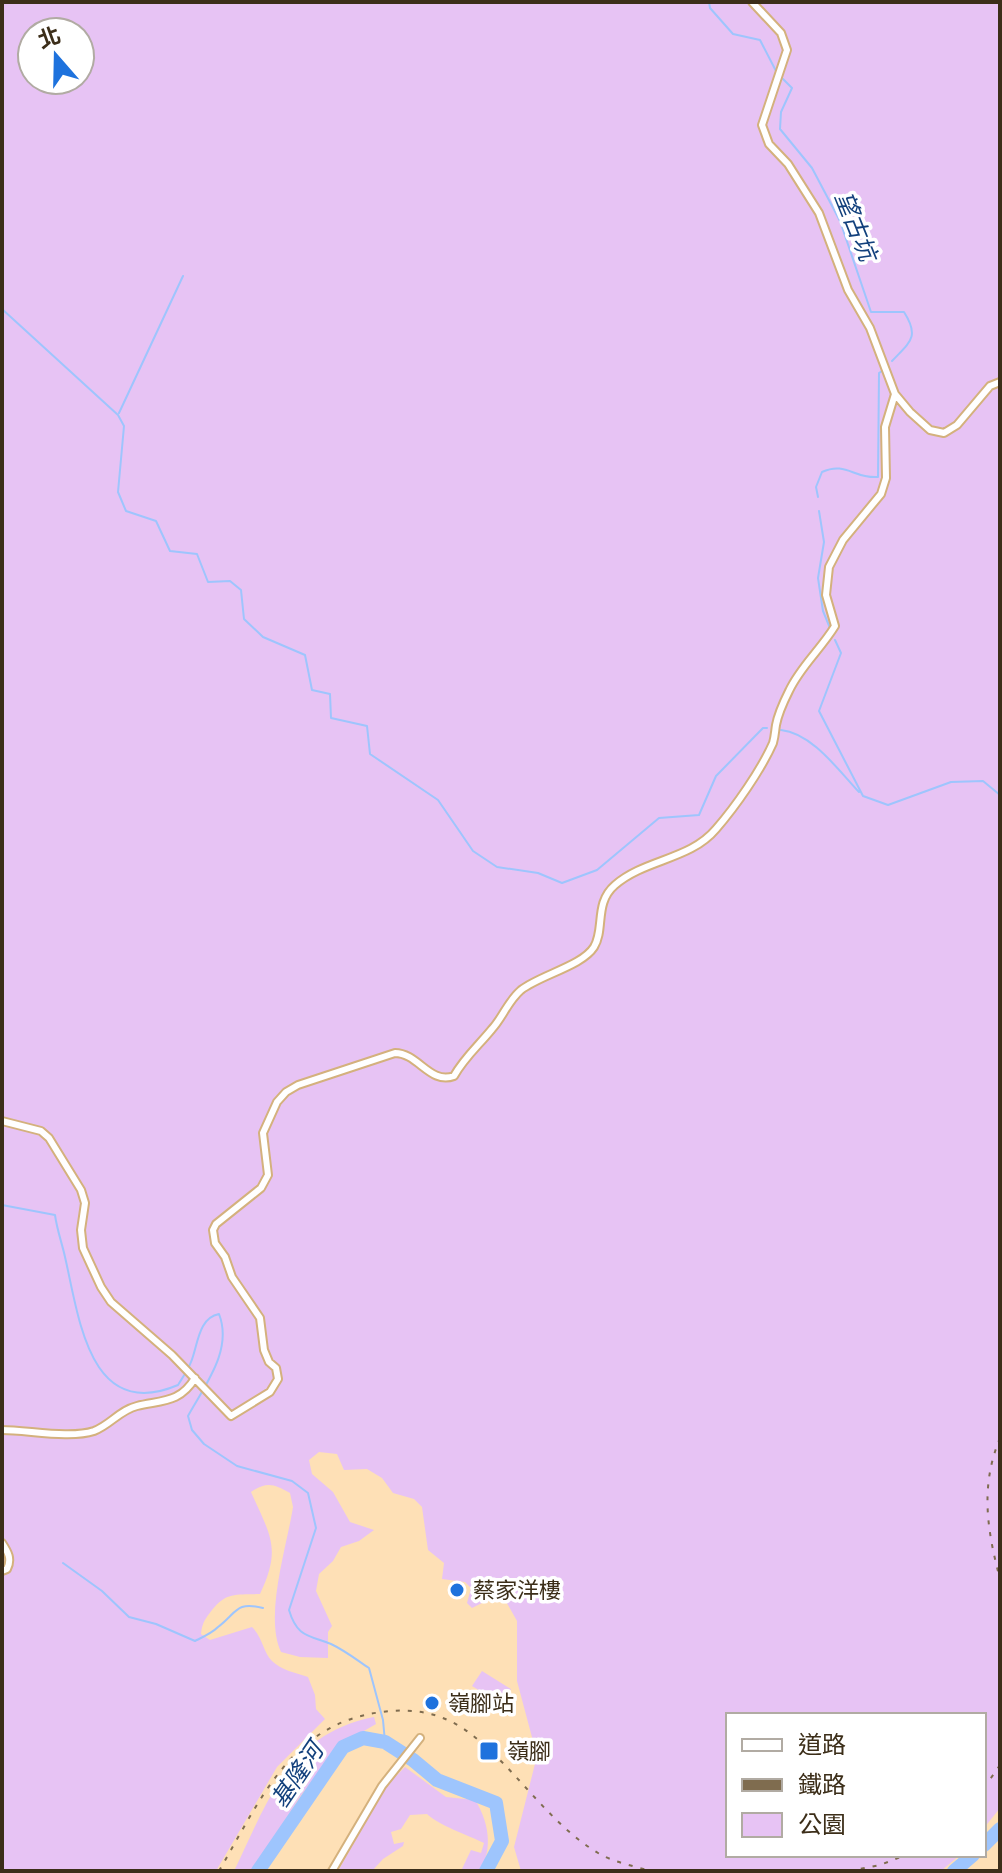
<svg xmlns="http://www.w3.org/2000/svg" width="1002" height="1873" font-family="'Libre Baskerville','Noto Sans TC',serif">
<style>
.green{fill:#e7c3f4;fill-rule:evenodd}
.lines{fill:none;stroke-linecap:round;stroke-linejoin:round}
.stream{stroke:#9ec5fd;stroke-width:2}
.river{stroke:#9ec5fd;stroke-width:14}
.street-casing{stroke:#d4b17d;stroke-width:10}
.street{stroke:#fff;stroke-width:6}
.rail{stroke:#7f6c4f;stroke-width:2;stroke-dasharray:4 8;stroke-linecap:butt}
.poi-dot{fill:#1e72dd;stroke:#fff;stroke-width:3}
.labels{text-anchor:middle;dominant-baseline:central;stroke-width:7;stroke-linejoin:round;paint-order:stroke}
.poi-label{font-size:22px;fill:#3c2e19;stroke:#fff;text-anchor:start}
.water-label{font-size:24px;font-style:italic;fill:#12407c;stroke:#fff}
</style>
<rect width="100%" height="100%" fill="#fee0b6"/>
<!-- green -->
<path class="green" d="M2,2H1000V1808L984,1828V1715H728V1855H960L941,1871H521L514,1847L537,1756L517,1681V1621L504,1598L496,1596L472,1608L467,1603L471,1588L465,1582L442,1579L444,1563L428,1550L422,1507L414,1499L393,1493L382,1478L367,1469L344,1470L337,1454L319,1452L309,1460L312,1474L333,1492L350,1522L374,1530L359,1541L341,1547L333,1561L319,1574L316,1591L332,1626L328,1632V1658L300,1657L281,1652C264,1616 287,1546 293,1507L290,1493C274,1484 267,1481 251,1492C270,1535 282,1548 260,1594C237,1595 227,1591 212,1610C205,1619 202,1623 201,1634L210,1640L252,1627C263,1638 263,1652 272,1661C281,1670 296,1673 308,1677L315,1695L316,1709L325,1719L277,1767L216,1871H2ZM32,32H80V80H32Z
M482,1671L511,1689L501,1704L472,1686Z
M374,1717L376,1724L338,1746L299,1798L253,1871H234C268,1801 288,1734 374,1717Z
M405,1767L446,1797L475,1800C489,1822 493,1848 480,1871H461L471,1850L481,1853L484,1843C468,1835 438,1825 427,1814L410,1815L401,1829L391,1832L394,1844L404,1842L403,1846L383,1859L372,1871H338L386,1786Z"/>
<g class="lines">
<!-- stream -->
<path class="stream" d="M709,2L710,8L733,34L760,40L776,71
M783,79L792,88L781,112L780,129L812,168L840,221L871,312H904C920,337 910,342 892,361
M2,309L118,415L124,426L118,492L126,511L156,521L170,551L197,554L208,582L230,581L241,590L244,619L263,637L305,655L312,690L330,694L331,718L367,726L370,754L438,800L473,851L497,867L538,873L562,883L597,870L659,818L699,815L716,776L763,728H767
M119,413L183,276
M818,497L816,487L822,472C846,461 854,479 878,477L879,373L882,371
M819,511L824,542L818,578L823,611L830,628
M835,640L841,653L819,711L863,796L888,805L951,782L983,781L1000,795
M781,730C812,733 839,771 859,792
M2,1205L55,1215C57,1230 62,1243 65,1257C79,1317 89,1423 178,1385C183,1377 188,1370 191,1362C198,1345 198,1318 219,1314C233,1350 205,1385 188,1416L192,1430L204,1444L237,1466L292,1481L308,1493L316,1528L289,1610C297,1637 308,1635 331,1644C344,1650 357,1660 369,1668L383,1720L385,1742
M63,1563L102,1591L129,1617L156,1624L195,1641C203,1637 212,1633 218,1627C237,1613 235,1601 263,1608"/>
<!-- river -->
<path class="river" d="M984,1845L1000,1829
M258,1871L343,1747L363,1738L385,1742L413,1760L437,1780L496,1803L502,1841L486,1871
M954,1871L973,1855"/>
<!-- street casing -->
<g class="street-casing">
<path id="street" d="M752,2L781,33L787,50L762,125L769,144L788,164L819,213L848,290L870,328L895,394L910,412L930,430L944,433L957,425L990,386L1000,382
M2,1121L41,1131L49,1138L81,1190L85,1203L81,1230L83,1248L101,1287L111,1302L172,1355L231,1416L270,1392L278,1379L276,1368L269,1362L264,1350L260,1318L232,1277L225,1257L215,1243L213,1230L216,1224L261,1188L268,1175L263,1133L277,1102L286,1092L298,1085L395,1053C418,1053 430,1085 454,1076C464,1058 479,1045 492,1029C503,1017 508,1001 521,990C540,975 582,966 594,947C605,929 594,903 615,885C645,859 690,860 716,829C736,806 761,770 773,743C775,736 775,731 776,725C778,714 784,701 789,691C800,667 821,649 835,626L826,595L829,567L843,540L881,494L886,478L885,427L895,394
M2,1430C28,1430 70,1439 94,1431C110,1425 120,1410 137,1406C162,1400 180,1403 195,1378
M2,1543C8,1552 12,1559 7,1569L2,1571
M332,1871L382,1786L420,1738"/>
</g>
<!-- street -->
<use href="#street" class="street"/>
<!-- rail -->
<path class="rail" d="M1000,1438C980,1486 987,1530 1000,1579
M984,1788L1000,1765
M219,1871C260,1801 291,1723 382,1712C412,1708 438,1712 464,1729C514,1764 545,1821 598,1853C613,1862 634,1866 650,1871
M849,1871L880,1865L906,1855"/>
</g>
<!-- markers -->
<g class="poi-dot">
<circle cx="457" cy="1590" r="8"/>
<circle cx="432" cy="1703" r="8"/>
<rect x="479" y="1741" width="20" height="20" rx="4"/>
</g>
<g class="labels">
<!-- poi labels -->
<g class="poi-label">
<text x="473" y="1590">蔡家洋樓</text>
<text x="448" y="1703">嶺腳站</text>
<text x="507" y="1751">嶺腳</text>
</g>
<!-- water labels -->
<g class="water-label">
<text transform="translate(856 226) rotate(68)">望古坑</text>
<text transform="translate(297 1775) rotate(-56)">基隆河</text>
</g>
</g>
<!-- border -->
<rect width="1002" height="1873" fill="none" stroke="#3c2e19" stroke-width="8"/>
<!-- legend -->
<rect x="726" y="1713" width="260" height="144" fill="#ffffff" stroke="#b1aba3" stroke-width="2"/>
<rect x="742" y="1739" width="40" height="12" fill="#ffffff" stroke="#b1aba3" stroke-width="2"/>
<text x="798" y="1753" font-size="24" fill="#3c2e19">道路</text>
<rect x="742" y="1779" width="40" height="12" fill="#7f6c4f" stroke="#b1aba3" stroke-width="2"/>
<text x="798" y="1793" font-size="24" fill="#3c2e19">鐵路</text>
<rect x="742" y="1813" width="40" height="24" fill="#e7c3f4" stroke="#b1aba3" stroke-width="2"/>
<text x="798" y="1833" font-size="24" fill="#3c2e19">公園</text>
<!-- north arrow -->
<g transform="translate(56 56) rotate(340)"><circle r="38" fill="#ffffff" stroke="#b1aba3" stroke-width="2"/>
<path d="M0-6L14 30L0 20L-14 30Z" fill="#1e72dd"/>
<text y="-12" font-size="22" font-weight="bold" text-anchor="middle" fill="#3c2e19">北</text>
</g>
</svg>
